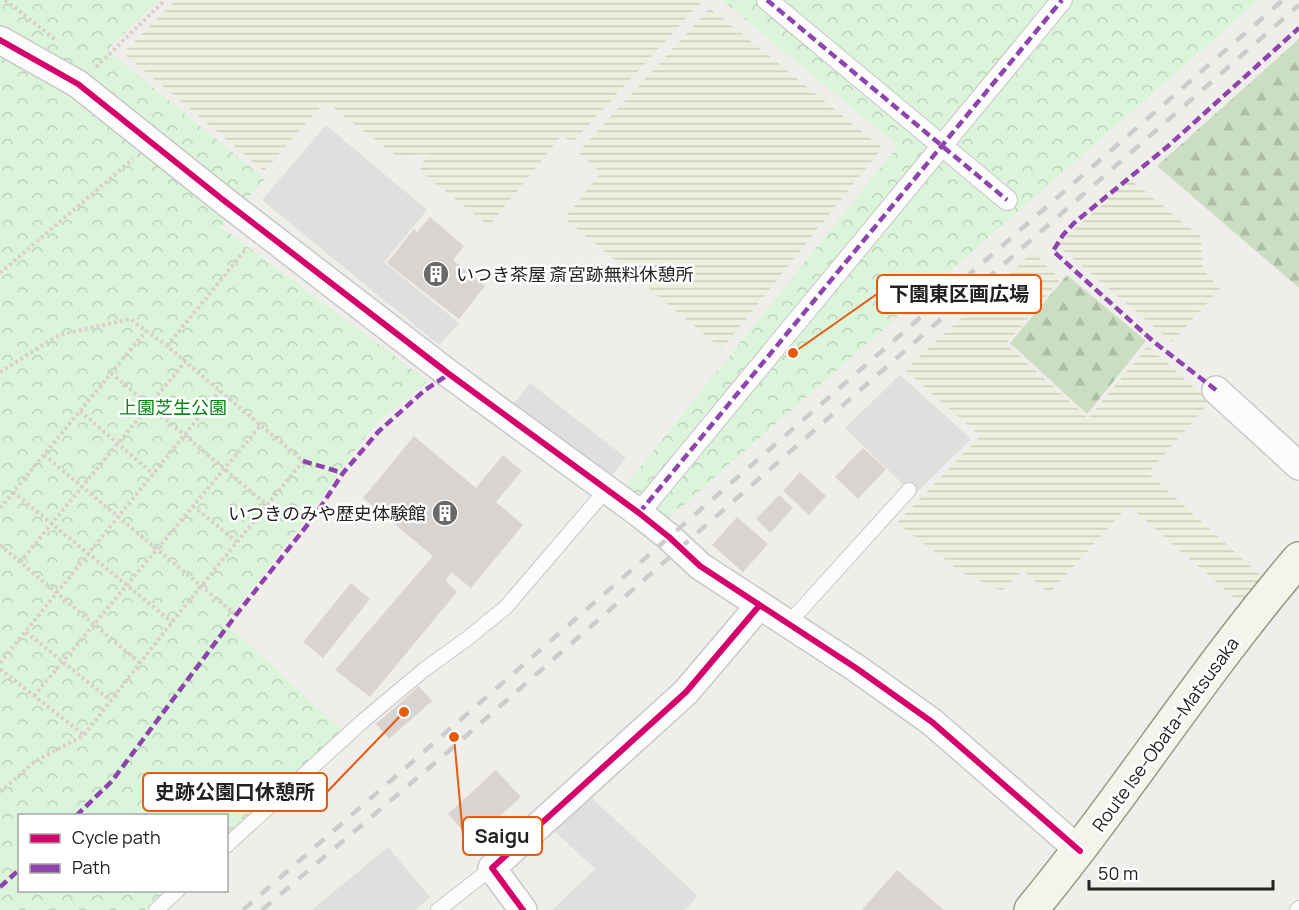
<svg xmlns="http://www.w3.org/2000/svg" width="1299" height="910" font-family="Manrope,'Noto Sans JP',sans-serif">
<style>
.farmland{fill:url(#farmland-rules)}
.forest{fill:url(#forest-firs)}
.park{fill:url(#park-crowns)}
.parking{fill:#e0dfde}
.building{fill:#d7d4d2}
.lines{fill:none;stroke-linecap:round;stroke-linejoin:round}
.service-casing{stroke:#c9c8c7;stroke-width:16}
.pedestrian-casing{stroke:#c9c8c7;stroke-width:22}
.minor-casing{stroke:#c9c8c7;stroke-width:30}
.secondary-casing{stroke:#999a82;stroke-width:36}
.path{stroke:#dccecd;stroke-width:4;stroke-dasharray:3 3;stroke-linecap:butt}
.service{stroke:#fdfcfc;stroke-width:14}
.pedestrian{stroke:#fdfcfc;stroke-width:20}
.minor{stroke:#fdfcfc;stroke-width:27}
.secondary{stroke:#f4f4ed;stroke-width:33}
.rail{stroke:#ccc;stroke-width:4.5;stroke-dasharray:12 12;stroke-linecap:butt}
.quiet{stroke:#8e44ad;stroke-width:4.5;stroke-dasharray:9 4.5;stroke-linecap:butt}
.cycleway-casing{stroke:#fff;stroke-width:10}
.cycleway{stroke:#d6006c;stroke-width:6}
.labels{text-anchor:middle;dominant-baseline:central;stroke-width:5;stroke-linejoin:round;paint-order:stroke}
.poi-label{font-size:18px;fill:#222;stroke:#fff;text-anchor:start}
.park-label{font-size:18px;fill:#0c8416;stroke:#fff}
.street-label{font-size:18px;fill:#222;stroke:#fff}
.leader{fill:none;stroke:#e8590c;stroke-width:2}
.callout-dot{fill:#e8590c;stroke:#fff;stroke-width:2}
.callout{fill:#fff;stroke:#e8590c;stroke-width:2}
.callout-label{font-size:20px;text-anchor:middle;font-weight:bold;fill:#222}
</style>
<defs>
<pattern id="farmland-rules" width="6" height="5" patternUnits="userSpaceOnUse" patternTransform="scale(1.5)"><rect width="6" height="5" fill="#efefdf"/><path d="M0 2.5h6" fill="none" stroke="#cdcdbf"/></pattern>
<pattern id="forest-firs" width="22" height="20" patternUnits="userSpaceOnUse" patternTransform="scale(1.5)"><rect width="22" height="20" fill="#cbdec1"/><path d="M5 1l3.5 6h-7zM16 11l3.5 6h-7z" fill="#aebea6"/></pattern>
<pattern id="park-crowns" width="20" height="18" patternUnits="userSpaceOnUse" patternTransform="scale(1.5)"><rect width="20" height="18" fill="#daf5da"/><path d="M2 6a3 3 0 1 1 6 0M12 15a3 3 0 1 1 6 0" fill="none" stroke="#bbd2bb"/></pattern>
</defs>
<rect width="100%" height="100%" fill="#f0eeeb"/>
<!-- farmland -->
<path class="farmland" d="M176,0H703L572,143L562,135L489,226L420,171L426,154L398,157L325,102L264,171L123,53Z
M710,8L882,148L722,349L564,218L601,173L578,152Z
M1130,179L1201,237L1203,270L1220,289L1172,342L1057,245Z
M1033,252L1060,280L1006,344L1088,418L1148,346L1210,402L1148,473L1267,581L1246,608L1137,513L1127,507L1049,594L1023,570L1002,591L963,573L897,523L980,436L905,370Z"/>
<!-- forest -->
<path class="forest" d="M1299,39V288L1157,166Z
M1067,275L1146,341L1087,414L1010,343Z"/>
<!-- park -->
<path class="park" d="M0,0H159L107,50L265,179L221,227L428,381L374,425L314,508L225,623L343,731L227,836L226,816H20V890L167,891L145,910H0Z
M722,0H1259L664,522L621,491L898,146Z"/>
<!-- parking -->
<path class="parking" d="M326,125L427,210L384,262L459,323L439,345L262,200Z
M900,375L971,439L914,495L845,428Z
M530,383L626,458L609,479L514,403Z
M584,791L698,896L685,910H552L595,869L549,826Z
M388,847L430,897L415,910H312Z"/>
<!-- building -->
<path class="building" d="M430,217L464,246L453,260L485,286L459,319L387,263L414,229L417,232Z
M414,436L476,488L503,455L522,471L496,502L523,525L471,588L451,572L446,581L457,592L370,697L335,670L433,556L363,498Z
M863,448L886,469L858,499L835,477Z
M800,472L826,496L809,515L783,491Z
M779,495L793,508L770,533L756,519Z
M737,517L768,544L743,572L712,545Z
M351,583L370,599L323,658L303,642Z
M419,686L432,701L389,739L376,724Z
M496,770L521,797L472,841L448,814Z
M897,870L944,910H862Z"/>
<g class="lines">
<!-- service casing -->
<g class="service-casing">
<path id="service" d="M787,625L909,490
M226,846L364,720L425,669L468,638L506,607L606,490
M156,910L178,890
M438,910L492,868
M1297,910L1299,908"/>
</g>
<!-- pedestrian casing -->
<g class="pedestrian-casing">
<path id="pedestrian" d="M767,0L1007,200
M639,513L1062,0"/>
</g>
<!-- minor casing -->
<g class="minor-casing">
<path id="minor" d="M0,40L78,84L222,199L449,374L639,513L669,537L700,566L856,668L932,722L1080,851
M1216,390L1299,466
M523,910L492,868L686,692L759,606"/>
</g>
<!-- secondary casing -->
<g class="secondary-casing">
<path id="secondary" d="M1031,910C1125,796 1203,671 1299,559"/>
</g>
<!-- path -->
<path class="path" d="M5,0L56,40
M96,67L165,0
M0,273L133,159
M167,346L246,249
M0,372L59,335L130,319L167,346L303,461L172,622L84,735L34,762L0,792
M111,373L267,505
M80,411L153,474
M44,455L236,615
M13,492L172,622
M193,506L237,542
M0,508L146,331
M0,545L140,663
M20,562L185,362
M26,632L111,701
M0,663L220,391
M0,669L84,735
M34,696L261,425"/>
<!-- service -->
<use href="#service" class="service"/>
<!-- pedestrian -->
<use href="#pedestrian" class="pedestrian"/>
<!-- minor -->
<use href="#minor" class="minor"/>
<!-- secondary -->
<use href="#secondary" class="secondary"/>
<!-- rail -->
<path class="rail" d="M243,910L1283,0
M262,910L450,750L1299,5"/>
<!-- quiet -->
<path class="quiet" d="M767,0L1007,200
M1216,390L1154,342L1053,251L1063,235L1074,223L1167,147L1299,28
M303,461L343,473
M639,513L1062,0
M76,816L112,781L236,615L316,514L343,473L378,432L425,390L449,374
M0,887L20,869"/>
<!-- cycleway casing -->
<g class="cycleway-casing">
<path id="cycleway" d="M0,40L78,84L222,199L449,374L639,513L669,537L700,566L856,668L932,722L1080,851
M523,910L492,868L686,692L759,606"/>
</g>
<!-- cycleway -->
<use href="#cycleway" class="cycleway"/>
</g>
<!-- icons -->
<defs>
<g id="building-disc" transform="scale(1.35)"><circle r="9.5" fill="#6a6968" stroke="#fff"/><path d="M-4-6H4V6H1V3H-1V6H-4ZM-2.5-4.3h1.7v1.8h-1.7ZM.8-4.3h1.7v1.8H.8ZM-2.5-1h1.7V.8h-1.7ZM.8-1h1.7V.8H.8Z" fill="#fff"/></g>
</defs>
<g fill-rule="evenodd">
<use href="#building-disc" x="436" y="274"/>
<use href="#building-disc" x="445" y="513"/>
</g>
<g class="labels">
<!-- poi labels -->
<g class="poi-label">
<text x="456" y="274">いつき茶屋 斎宮跡無料休憩所</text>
<text x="426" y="513" text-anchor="end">いつきのみや歴史体験館</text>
</g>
<!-- park labels -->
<g class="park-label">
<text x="173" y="407">上園芝生公園</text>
</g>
<!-- street labels -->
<g class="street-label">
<text transform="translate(1165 734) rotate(-54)">Route Ise-Obata-Matsusaka</text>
</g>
</g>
<!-- callouts -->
<path class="leader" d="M793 353L877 294M404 712L327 792M454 737L463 836"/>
<g class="callout-dot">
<circle cx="793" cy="353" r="6"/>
<circle cx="404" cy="712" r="6"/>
<circle cx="454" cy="737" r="6"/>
</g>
<g class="callout">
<rect x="877" y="275" width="164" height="38" rx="6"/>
<rect x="143" y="773" width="184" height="38" rx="6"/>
<rect x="463" y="817" width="79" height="38" rx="6"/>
</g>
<g class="callout-label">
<text x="959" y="301">下園東区画広場</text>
<text x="235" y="799">史跡公園口休憩所</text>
<text x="502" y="843">Saigu</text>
</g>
<!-- legend -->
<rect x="18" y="814" width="210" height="78" fill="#ffffff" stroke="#a7a7a7" stroke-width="1.5"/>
<rect x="30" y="834" width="30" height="9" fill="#d6006c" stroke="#a7a7a7" stroke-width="1.5"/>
<text x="72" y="844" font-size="18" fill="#222222">Cycle path</text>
<rect x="30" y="864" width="30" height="9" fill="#8e44ad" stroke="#a7a7a7" stroke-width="1.5"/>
<text x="72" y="874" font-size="18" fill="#222222">Path</text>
<!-- scale -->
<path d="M1089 880v9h184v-9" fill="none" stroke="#222222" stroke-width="3"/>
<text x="1098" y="880" font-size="18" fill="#222222" stroke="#ffffff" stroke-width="4.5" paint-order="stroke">50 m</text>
</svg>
